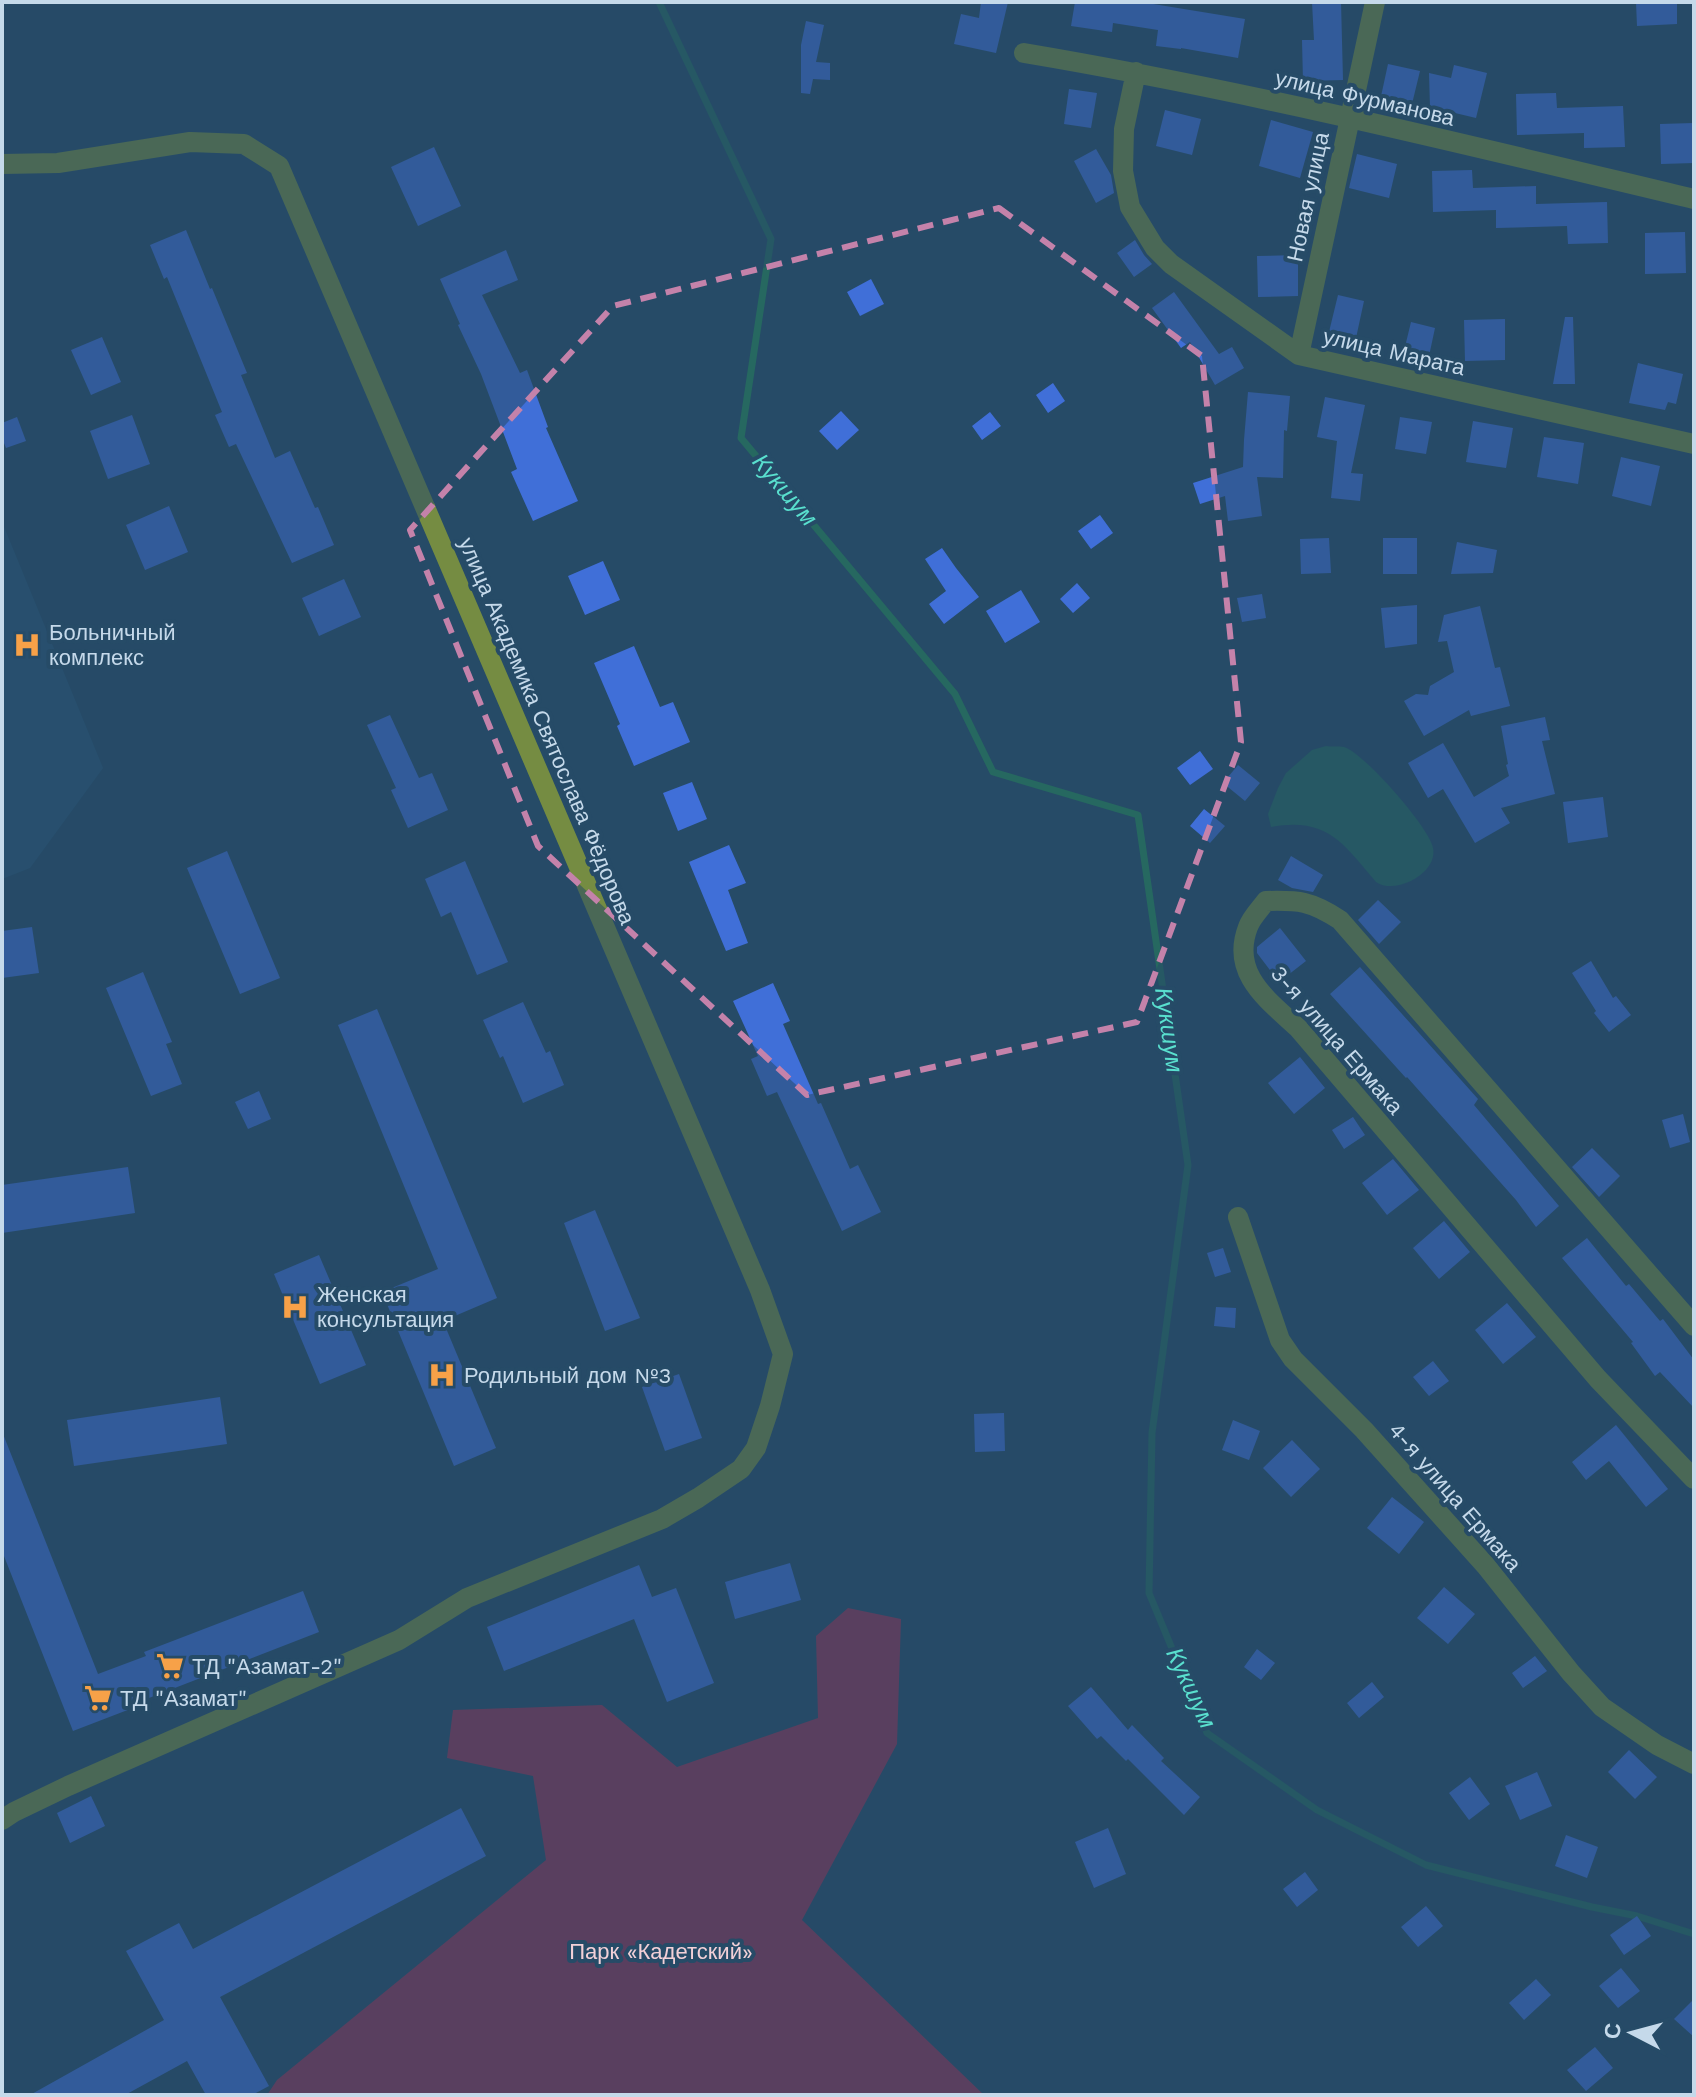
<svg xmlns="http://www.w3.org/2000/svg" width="1696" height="2097" font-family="'Work Sans',sans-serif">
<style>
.built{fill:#2a5677}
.green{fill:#983254}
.water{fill:#266860}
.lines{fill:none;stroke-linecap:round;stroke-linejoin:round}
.stream{stroke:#266860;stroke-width:7}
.building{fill:#406fd8}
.minor{stroke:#758c42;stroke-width:20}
.marked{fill:none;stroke:#c482aa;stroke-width:6;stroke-dasharray:16 10;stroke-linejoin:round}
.labels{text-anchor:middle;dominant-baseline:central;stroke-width:8;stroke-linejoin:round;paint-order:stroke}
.street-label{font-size:22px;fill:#c5d9ea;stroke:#264b67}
.poi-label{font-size:22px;fill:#c5d9ea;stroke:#264b67;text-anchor:start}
.park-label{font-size:22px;fill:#f2d0d7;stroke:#264b67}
.water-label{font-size:24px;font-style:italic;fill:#59dfce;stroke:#264b67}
</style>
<rect width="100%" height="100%" fill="#264b67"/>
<!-- built -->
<path class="built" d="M2,522L103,768L30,868L2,879Z"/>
<!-- green -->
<path class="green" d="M848,1608L901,1619L897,1744L802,1920L984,2095H267L277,2080L546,1860L533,1776L447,1758L453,1710L602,1705L677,1767L818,1718L816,1636Z"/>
<!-- water -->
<path class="water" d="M1326,746C1331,747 1339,746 1344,747C1363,752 1430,828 1433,848C1436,863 1423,875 1411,881C1399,886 1387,889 1376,882C1343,843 1327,817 1271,827L1268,814L1278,788L1286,773L1312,750Z"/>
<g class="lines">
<!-- stream -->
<path class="stream" d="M659,2L771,239L741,438L955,694L993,772L1138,815L1188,1165L1152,1433L1149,1593L1207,1733L1317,1810L1426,1865L1592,1907L1637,1916L1694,1934"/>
</g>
<!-- building -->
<path class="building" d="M981,2H1008L996,53L954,44L961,14L979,18Z
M1075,2H1141L1245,19L1238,58L1181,48V49L1156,46L1158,30L1113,23L1112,32L1071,26Z
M1312,2H1341L1343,80L1303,81L1302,40H1314Z
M1636,2H1677V24L1637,26Z
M806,21L824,25L816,62L830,63V80L813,79L810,94L801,93V45Z
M1388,64L1420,71L1411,108L1380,101Z
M1454,65L1487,73L1476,118L1430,107L1429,73L1451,78Z
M1069,89L1097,93L1091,128L1064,124Z
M1556,93L1557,108L1623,106L1625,147L1584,148V133L1517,135L1516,94Z
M1165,110L1201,119L1192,155L1156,146Z
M1271,120L1313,132L1300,178L1259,166Z
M1694,123V163L1661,164L1660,124Z
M434,147L461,206L418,226L391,167Z
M1096,149L1111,175L1114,193L1096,203L1074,161Z
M1357,154L1397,164L1389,198L1349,188Z
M1472,170L1473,188L1536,186V204L1607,202L1608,243L1568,244L1567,226L1496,228V210L1433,212L1432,171Z
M186,230L210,289L212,288L247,373L241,375L275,458L290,451L315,508L318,507L334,545L292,563L236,444L229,447L215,415L222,412L167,277L164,279L150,245Z
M1685,232L1686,273L1645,274V233Z
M1135,240L1144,255L1152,264L1134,277L1117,253Z
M506,250L518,280L482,295L520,373L527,370L548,427L546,428L578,501L533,521L511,472L517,469L481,374L458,325L460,324L440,279Z
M1298,255V296L1258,297L1257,256Z
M871,279L884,304L860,316L847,292Z
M1174,292L1219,354L1232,347L1244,368L1215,385L1190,342L1181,348L1152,308Z
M1338,295L1364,301L1356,338L1329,332Z
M1565,317H1573L1575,384H1553Z
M1505,319V360L1465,361L1464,320Z
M1411,322L1435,328L1429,356L1404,351Z
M102,337L121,382L91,395L71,350Z
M1638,363L1683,374L1676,404L1668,402L1665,410L1629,403Z
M1053,383L1065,401L1048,413L1036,395Z
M1248,392L1290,396L1287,431L1284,430L1283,478L1257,477L1262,516L1228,521L1225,496L1200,504L1193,483L1243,467L1244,440Z
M1325,397L1365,405L1351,473L1363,474L1360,501L1331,498L1337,441L1317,437Z
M841,411L859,430L837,450L819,431Z
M990,412L1001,426L982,440L972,426Z
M132,415L150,464L108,479L90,431Z
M17,417L26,441L6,448L2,438V423Z
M1400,417L1432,422L1426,454L1395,449Z
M1473,421L1513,428L1506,468L1466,462Z
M1544,437L1584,443L1578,484L1537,477Z
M1621,457L1660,466L1651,506L1612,496Z
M169,506L188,552L145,570L126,525Z
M1100,515L1113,533L1091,549L1078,531Z
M1329,538L1331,573L1301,574L1300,539Z
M1383,538H1417V574H1383Z
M1457,542L1497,550L1493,573L1451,574Z
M942,548L956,568L979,597L944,624L929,604L946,591L925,559Z
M603,561L620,600L585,615L568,576Z
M344,579L361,617L319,636L302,598Z
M1077,583L1090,598L1073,613L1060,599Z
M1021,590L1040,622L1005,643L986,611Z
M1262,594L1266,618L1242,622L1237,598Z
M1417,605V644L1385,648L1381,608Z
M1480,606L1495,668L1500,667L1510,706L1471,716L1469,710L1424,736L1404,701L1416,694L1428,695L1430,686L1454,672L1447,641L1438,642L1444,615Z
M634,646L660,707L673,702L690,742L634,766L617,726L620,724L594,663Z
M390,715L419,778L432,773L448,810L408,828L391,790L396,788L367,725Z
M1545,717L1550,740L1542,741L1555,794L1501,808L1510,823L1475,843L1443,789L1428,798L1408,763L1443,743L1474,797L1509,776L1506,765L1508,764L1501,726Z
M1200,751L1213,769L1190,785L1177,768Z
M1238,765L1260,783L1245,801L1223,783Z
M692,782L707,819L678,831L663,793Z
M1603,797L1608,837L1568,843L1563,802Z
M1204,809L1225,826L1210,843L1190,826Z
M729,845L746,883L728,890L748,943L726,951L689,862Z
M227,851L280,978L240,994L187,868Z
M1291,856L1323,875L1313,892L1292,888L1278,880Z
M465,861L508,962L477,975L451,912L441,917L425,879Z
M1378,900L1401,922L1379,944L1358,920Z
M32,927L39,973L2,978V931Z
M1280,928L1306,961L1279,982L1257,953V947Z
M1591,961L1613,998L1616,996L1631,1015L1609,1032L1594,1013L1596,1011L1572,973Z
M1360,967L1478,1099L1474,1105L1559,1206L1536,1227L1516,1200L1407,1077L1406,1078L1330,994Z
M143,972L172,1042L166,1044L182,1084L151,1096L106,988Z
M773,983L790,1021L783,1024L818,1104L821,1103L850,1169L858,1165L881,1212L842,1231L777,1092L767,1096L751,1059L758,1056L733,1001Z
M523,1002L546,1053L550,1051L564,1085L523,1103L503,1056L500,1058L483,1020Z
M377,1009L497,1298L443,1321L496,1448L454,1466L382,1292L438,1269L338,1025Z
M1300,1057L1325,1088L1294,1114L1268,1083Z
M259,1091L271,1119L248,1129L235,1102Z
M1683,1114L1690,1142L1670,1148L1662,1120Z
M1353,1117L1365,1135L1344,1149L1332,1130Z
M1592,1148L1620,1176L1599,1197L1572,1167Z
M1393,1159L1419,1190L1387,1215L1362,1183Z
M128,1167L135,1213L2,1233V1185Z
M595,1210L640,1318L605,1331L564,1223Z
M1444,1221L1470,1252L1439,1279L1413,1248Z
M1587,1238L1626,1286L1629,1284L1660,1321L1663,1319L1694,1360V1408L1660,1372L1655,1376L1631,1343L1633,1342L1562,1258Z
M1223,1248L1231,1272L1215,1277L1207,1253Z
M319,1255L366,1365L320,1384L274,1274Z
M1507,1303L1536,1337L1503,1364L1475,1330Z
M1216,1307L1236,1308L1235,1328L1214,1326Z
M1433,1361L1449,1381L1429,1396L1413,1377Z
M679,1374L702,1438L665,1451L642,1387Z
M220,1397L227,1444L74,1466L67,1420Z
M1004,1413L1005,1451L975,1452L974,1414Z
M1233,1420L1260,1431L1249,1460L1222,1450Z
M1616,1425L1668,1489L1646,1507L1609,1461L1586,1480L1572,1462Z
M3,1434L98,1674L146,1656L144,1652L303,1591L319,1632L136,1703L138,1706L73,1731L2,1551Z
M1292,1440L1320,1469L1291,1497L1263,1468Z
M1392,1497L1424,1522L1399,1554L1367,1528Z
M790,1563L801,1600L735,1619L725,1582Z
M639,1565L652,1597L676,1588L714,1683L667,1702L634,1619L504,1671L487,1627Z
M1444,1587L1475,1614L1448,1644L1417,1618Z
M1257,1649L1275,1663L1261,1680L1244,1667Z
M1535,1656L1547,1671L1523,1688L1512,1673Z
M1372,1682L1384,1697L1359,1718L1347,1703Z
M1091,1687L1128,1730L1132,1725L1164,1758L1161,1761L1200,1797L1184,1815L1128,1759L1126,1761L1101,1736L1097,1739L1068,1706Z
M1629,1750L1657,1777L1635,1799L1608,1772Z
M1537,1772L1552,1806L1520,1820L1505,1786Z
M1470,1777L1490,1804L1469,1820L1449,1793Z
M91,1796L105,1826L70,1843L57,1813Z
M461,1808L486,1856L220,1997L269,2086L252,2095H206L187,2061L125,2095H30L164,2020L126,1951L179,1923L193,1949Z
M1108,1828L1126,1874L1094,1888L1075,1842Z
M1566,1835L1598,1847L1587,1878L1555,1866Z
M1305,1872L1318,1890L1297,1907L1283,1889Z
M1426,1906L1443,1926L1418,1947L1401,1927Z
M1637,1916L1651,1936L1624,1955L1610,1935Z
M1621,1968L1640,1991L1618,2008L1599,1986Z
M1536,1979L1551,1995L1524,2020L1509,2003Z
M1694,1999V2037L1674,2019Z
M1595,2047L1613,2068L1586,2091L1567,2070Z"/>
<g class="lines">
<!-- minor -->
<path class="minor" d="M1024,53C1250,91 1472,146 1694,199
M1136,72L1124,129L1123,171L1130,207L1155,248L1171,264L1299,355L1694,444
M2,164L58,163L190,142L244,144L279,166L760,1290L783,1354L770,1406L756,1448L741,1469L698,1498L662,1519L467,1598L399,1640L68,1786L14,1812L2,1820
M1299,355L1375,2
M1238,1217L1280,1340L1293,1359L1364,1430L1486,1566L1571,1673L1602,1707L1657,1745L1694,1764
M1694,1326L1340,920C1311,901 1299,900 1266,901C1260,909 1251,918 1248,927C1230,974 1268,1000 1298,1028L1598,1379L1694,1479"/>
</g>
<!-- marked area -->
<path d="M0 0H1696V2097H0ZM999,208L1202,356L1241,742L1137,1022L807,1095L538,846L410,530L613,306Z" fill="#264b67" fill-opacity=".55" fill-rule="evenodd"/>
<path class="marked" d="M999,208L1202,356L1241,742L1137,1022L807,1095L538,846L410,530L613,306Z"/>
<!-- icons -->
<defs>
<g id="hospital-bare" transform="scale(2.16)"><path d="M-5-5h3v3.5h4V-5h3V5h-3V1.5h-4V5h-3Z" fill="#f7a148" stroke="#264b67" stroke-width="2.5" paint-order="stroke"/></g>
<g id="supermarket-bare" transform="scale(2.16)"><path d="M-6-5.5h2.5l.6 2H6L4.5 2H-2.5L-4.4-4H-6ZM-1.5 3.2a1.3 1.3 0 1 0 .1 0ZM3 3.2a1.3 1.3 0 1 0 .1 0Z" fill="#f7a148" stroke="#264b67" stroke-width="2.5" paint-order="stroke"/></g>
</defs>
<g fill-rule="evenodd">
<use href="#hospital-bare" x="27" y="645"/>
<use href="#hospital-bare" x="295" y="1307"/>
<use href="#hospital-bare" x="442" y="1375"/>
<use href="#supermarket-bare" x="170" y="1666"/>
<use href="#supermarket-bare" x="98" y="1698"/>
</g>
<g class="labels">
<!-- street labels -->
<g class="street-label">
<text transform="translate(1365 98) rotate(13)">улица Фурманова</text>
<text transform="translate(1308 197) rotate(-78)">Новая улица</text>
<text transform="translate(1394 352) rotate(13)">улица Марата</text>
<text transform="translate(547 731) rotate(67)">улица Академика Святослава Фёдорова</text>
<text transform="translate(1337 1040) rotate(49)">3-я улица Ермака</text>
<text transform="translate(1455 1497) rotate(49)">4-я улица Ермака</text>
</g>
<!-- poi labels -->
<g class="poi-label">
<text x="49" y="632">Больничный<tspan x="49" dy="25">комплекс</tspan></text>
<text x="317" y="1294">Женская<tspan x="317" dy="25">консультация</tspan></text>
<text x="464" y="1375">Родильный дом №3</text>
<text x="192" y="1666">ТД "Азамат-2"</text>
<text x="120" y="1698">ТД "Азамат"</text>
</g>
<!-- park labels -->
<g class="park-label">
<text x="661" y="1951">Парк «Кадетский»</text>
</g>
<!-- water labels -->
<g class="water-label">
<text transform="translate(785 490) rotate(50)">Кукшум</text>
<text transform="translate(1169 1030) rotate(82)">Кукшум</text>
<text transform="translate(1191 1688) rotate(65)">Кукшум</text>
</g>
</g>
<!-- border -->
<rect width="1696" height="2097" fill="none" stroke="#c5d9ea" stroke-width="8"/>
<!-- north arrow -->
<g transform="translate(1632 2033) rotate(276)" stroke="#264b67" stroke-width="6" paint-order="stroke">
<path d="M0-6L14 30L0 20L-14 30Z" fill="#c5d9ea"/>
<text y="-12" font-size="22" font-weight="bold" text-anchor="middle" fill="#c5d9ea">С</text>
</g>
</svg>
